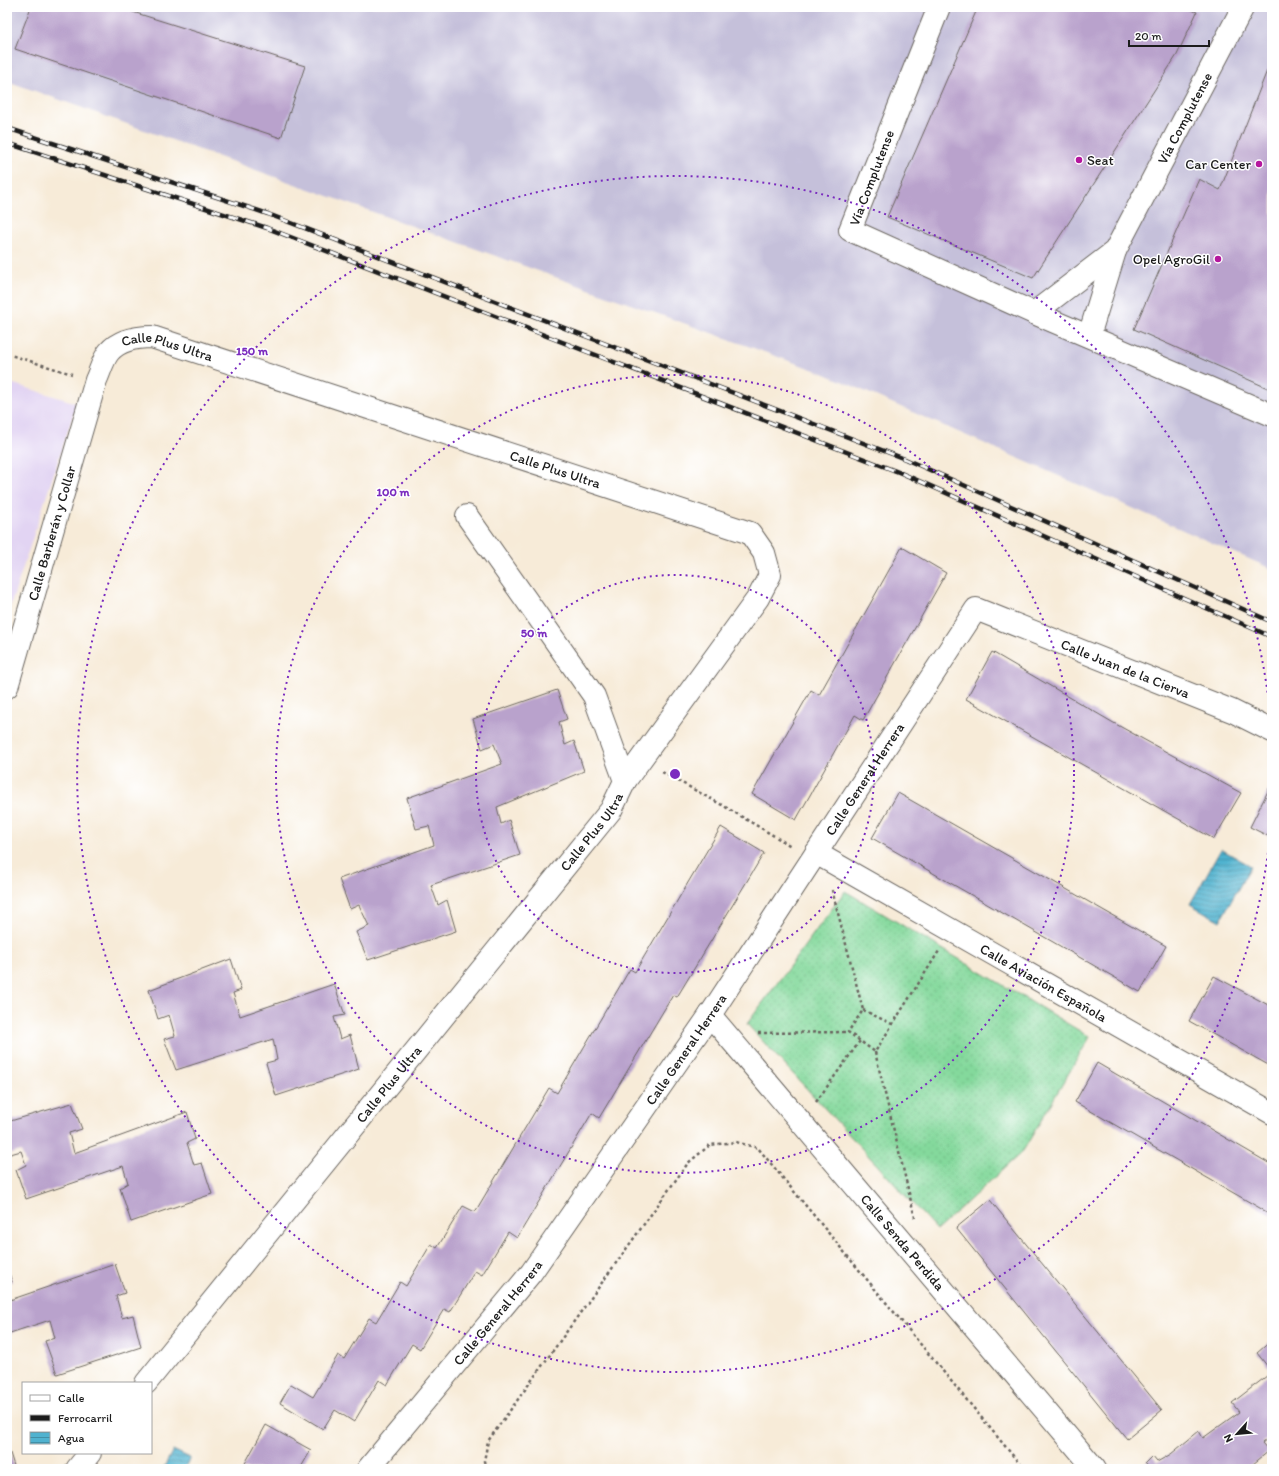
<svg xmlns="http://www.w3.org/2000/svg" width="1279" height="1476" font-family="Itim,sans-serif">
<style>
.built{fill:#e2d4f3}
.industrial{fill:#c5c0da}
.grass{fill:url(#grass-dots);stroke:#507a5c}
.water{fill:url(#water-rules);stroke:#366776}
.building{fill:#b9a2cc}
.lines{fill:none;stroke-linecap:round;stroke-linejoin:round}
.minor-casing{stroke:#69645e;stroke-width:24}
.path{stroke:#69645e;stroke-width:2.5;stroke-dasharray:3 3;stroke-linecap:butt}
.minor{stroke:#fff;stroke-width:22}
.rail-casing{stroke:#1c1c1c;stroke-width:4.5}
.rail{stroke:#fff;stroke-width:3;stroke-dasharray:9;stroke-linecap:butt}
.ring{fill:none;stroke:#7b2cbf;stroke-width:2;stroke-dasharray:2 4}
.poi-dot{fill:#b5179e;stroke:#fff;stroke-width:1.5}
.labels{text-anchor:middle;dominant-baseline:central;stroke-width:3;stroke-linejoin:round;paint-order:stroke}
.street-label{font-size:14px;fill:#1c1c1c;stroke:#fff}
.poi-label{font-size:14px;fill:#1c1c1c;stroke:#fff;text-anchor:end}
.centre{fill:#7b2cbf;stroke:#fff;stroke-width:2}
.ring-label{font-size:12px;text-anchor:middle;font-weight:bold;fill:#7b2cbf;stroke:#fff;stroke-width:3;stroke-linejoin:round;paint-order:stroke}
</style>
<defs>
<pattern id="grass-dots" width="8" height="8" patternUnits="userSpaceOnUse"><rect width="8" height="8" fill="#84d99c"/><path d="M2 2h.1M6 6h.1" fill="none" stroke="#71ba86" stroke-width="1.8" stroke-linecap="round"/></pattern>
<pattern id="water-rules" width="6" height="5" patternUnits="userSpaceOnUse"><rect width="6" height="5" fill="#50b2cf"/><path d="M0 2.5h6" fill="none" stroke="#4290a7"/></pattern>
</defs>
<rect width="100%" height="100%" fill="#fff"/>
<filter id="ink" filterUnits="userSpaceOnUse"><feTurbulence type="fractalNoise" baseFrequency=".025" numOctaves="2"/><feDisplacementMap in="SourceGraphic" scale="8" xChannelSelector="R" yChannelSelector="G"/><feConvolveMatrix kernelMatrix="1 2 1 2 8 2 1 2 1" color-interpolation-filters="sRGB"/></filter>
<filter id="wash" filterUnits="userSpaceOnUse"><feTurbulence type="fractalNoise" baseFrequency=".012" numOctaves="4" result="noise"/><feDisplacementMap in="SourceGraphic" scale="16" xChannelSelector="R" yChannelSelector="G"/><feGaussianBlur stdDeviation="0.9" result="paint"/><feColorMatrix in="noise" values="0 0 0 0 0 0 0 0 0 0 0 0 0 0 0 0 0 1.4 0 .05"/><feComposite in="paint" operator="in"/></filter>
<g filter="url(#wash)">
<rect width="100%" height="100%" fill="#f7ebd8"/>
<!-- built -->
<path class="built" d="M7,382L77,403L7,616Z"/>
<!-- industrial -->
<path class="industrial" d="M7,7H1272V569L823,373L7,81Z"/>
<!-- grass -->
<path class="grass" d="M845,891L1090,1037L1023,1151L937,1230L747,1024Z"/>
<!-- water -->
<path class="water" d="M1221,849L1251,866L1220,921L1190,904Z
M173,1450L190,1458L184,1469H163Z"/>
<g id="blocks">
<!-- building -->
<path class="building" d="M31,7H117L305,66L281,138L15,49Z
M978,7H1184L1197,12L1177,55L1033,278L887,217Z
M1272,58V390L1134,329L1199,179L1220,190Z
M902,547L946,573L863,720L855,715L796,820L752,794L811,690L819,695Z
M992,652L1112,722L1241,793L1214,839L966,699Z
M557,690L567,719L559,722L565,745L574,741L584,771L497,807L501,824L509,820L520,855L431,885L438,905L447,900L456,931L368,960L356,932L369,926L359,905L350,909L339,879L434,845L429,826L416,829L407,798L502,764L494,744L482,749L473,719Z
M1272,783V838L1250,827Z
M898,793L1166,946L1140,992L872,838Z
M721,827L764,853L677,997L673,995L599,1118L592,1113L517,1238L508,1232L482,1275L475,1271L450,1312L444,1309L420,1349L412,1344L387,1385L379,1380L354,1422L335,1410L323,1429L280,1403L291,1384L313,1397L338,1355L344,1359L369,1318L376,1322L400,1282L406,1286L431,1244L437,1248L463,1206L475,1212L549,1088L557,1093L630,969L635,972Z
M231,959L241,990L233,993L240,1016L334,984L345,1015L334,1017L340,1039L350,1035L359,1069L276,1096L266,1063L277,1060L273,1039L176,1070L164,1039L175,1036L169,1015L158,1019L149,990Z
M1214,976L1272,1007V1067L1189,1021Z
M1097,1063L1272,1165V1215L1075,1102Z
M72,1103L82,1129L69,1133L74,1153L187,1112L195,1139L187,1143L194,1165L202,1163L212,1194L131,1222L120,1188L128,1183L123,1166L26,1199L16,1170L26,1165L21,1151L7,1155V1122Z
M990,1200L1162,1410L1127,1439L956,1228Z
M115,1264L125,1293L116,1296L122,1318L133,1315L141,1347L57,1374L45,1341L55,1338L50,1320L7,1334V1301Z
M7,1267L12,1282L7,1283Z
M1272,1340V1435L1262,1443L1269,1451L1247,1469H1150L1145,1463L1152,1456L1157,1462L1171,1454L1199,1431L1203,1438L1239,1412L1232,1403L1272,1372L1257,1353Z
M266,1425L311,1450L300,1469H242Z
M9,1450L15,1469H7V1451Z"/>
</g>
</g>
<g filter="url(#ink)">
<use href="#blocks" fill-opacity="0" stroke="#69645e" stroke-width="1"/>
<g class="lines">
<!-- minor casing -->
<g class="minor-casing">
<g id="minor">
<path d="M939,7L850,230L1034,313L1272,415"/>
<path id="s1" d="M1034,313L1115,251L1243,7"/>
<path d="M1089,336L1115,251"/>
<path id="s2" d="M7,687L96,380C100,372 103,359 109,352C120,339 137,337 152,337L750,533L764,553L770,575L758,598L625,781"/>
<path id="s3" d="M816,853L1272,1113"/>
<path id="s4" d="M710,1015L1095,1469"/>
<path id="s5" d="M146,1383L611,810L625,781L594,696L467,516"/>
<path d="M77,1469L90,1453"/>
<path id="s6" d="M368,1469L531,1273L710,1015L976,609L1232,711L1272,731"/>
</g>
</g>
<!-- path -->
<path class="path" d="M7,354L72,374
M662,772L722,805L791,846
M832,890L863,1010L848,1032L875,1052L939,951
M863,1010L892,1024
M758,1033L848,1032
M875,1052L915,1218
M816,1102L860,1041
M486,1469L484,1461L488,1441L688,1163L710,1145L736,1142L758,1148L1024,1469"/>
<!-- minor -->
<use href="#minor" class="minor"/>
<!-- rail casing -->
<g class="rail-casing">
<path id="rail" d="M7,128L268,214L905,459L1272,622
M7,143L267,228L901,473L1272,637"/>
</g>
<!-- rail -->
<use href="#rail" class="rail"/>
</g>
</g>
<!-- distance rings -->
<g class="ring">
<circle cx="675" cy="774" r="199"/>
<circle cx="675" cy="774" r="399"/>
<path d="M1272 811A598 598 0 1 1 1272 737"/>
</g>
<!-- markers -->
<g class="poi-dot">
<circle cx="1079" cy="160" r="4"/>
<circle cx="1259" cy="164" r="4"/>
<circle cx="1218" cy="259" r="4"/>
</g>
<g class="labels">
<!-- street labels -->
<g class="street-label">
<text stroke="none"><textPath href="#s1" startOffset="252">Vía Complutense</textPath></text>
<text transform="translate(872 178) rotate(-69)">Vía Complutense</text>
<text stroke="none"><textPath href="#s2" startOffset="414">Calle Plus Ultra</textPath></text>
<text stroke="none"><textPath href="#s2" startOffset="822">Calle Plus Ultra</textPath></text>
<text stroke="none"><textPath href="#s2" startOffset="160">Calle Barberán y Collar</textPath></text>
<text stroke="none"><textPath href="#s6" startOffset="1215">Calle Juan de la Cierva</textPath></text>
<text stroke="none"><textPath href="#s6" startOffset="851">Calle General Herrera</textPath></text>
<text stroke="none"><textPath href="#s5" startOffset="709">Calle Plus Ultra</textPath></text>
<text stroke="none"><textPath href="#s3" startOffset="262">Calle Aviación Española</textPath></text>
<text stroke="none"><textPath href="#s6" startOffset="527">Calle General Herrera</textPath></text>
<text stroke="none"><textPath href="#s5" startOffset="385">Calle Plus Ultra</textPath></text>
<text stroke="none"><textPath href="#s4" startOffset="298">Calle Senda Perdida</textPath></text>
<text stroke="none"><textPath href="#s6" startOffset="203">Calle General Herrera</textPath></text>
</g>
<!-- poi labels -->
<g class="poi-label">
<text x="1087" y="160" text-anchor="start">Seat</text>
<text x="1251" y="164">Car Center</text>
<text x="1210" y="259">Opel AgroGil</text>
</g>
</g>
<circle cx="675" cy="774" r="6" class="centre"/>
<g class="ring-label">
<text x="252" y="355">150 m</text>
<text x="393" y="496">100 m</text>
<text x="534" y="637">50 m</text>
</g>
<!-- margin -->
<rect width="1279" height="1476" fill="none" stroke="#fff" stroke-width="24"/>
<!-- legend -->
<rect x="22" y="1382" width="130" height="72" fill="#ffffff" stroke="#a4a4a4"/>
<rect x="30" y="1395" width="20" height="6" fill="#ffffff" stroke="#a4a4a4"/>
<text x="58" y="1402" font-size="12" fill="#1c1c1c">Calle</text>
<rect x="30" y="1415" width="20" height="6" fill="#1c1c1c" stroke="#a4a4a4"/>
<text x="58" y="1422" font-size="12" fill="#1c1c1c">Ferrocarril</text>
<rect x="30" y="1432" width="20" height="12" fill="url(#water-rules)" stroke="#a4a4a4"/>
<text x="58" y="1442" font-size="12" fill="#1c1c1c">Agua</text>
<!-- north arrow -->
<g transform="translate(1237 1434) rotate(243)" stroke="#ffffff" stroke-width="3" paint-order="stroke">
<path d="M0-3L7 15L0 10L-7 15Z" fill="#1c1c1c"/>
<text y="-6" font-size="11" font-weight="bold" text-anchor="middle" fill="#1c1c1c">N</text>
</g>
<!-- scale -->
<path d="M1129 40v6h80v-6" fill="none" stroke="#1c1c1c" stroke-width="2"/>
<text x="1135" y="40" font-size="12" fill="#1c1c1c" stroke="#ffffff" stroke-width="3" paint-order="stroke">20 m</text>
</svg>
